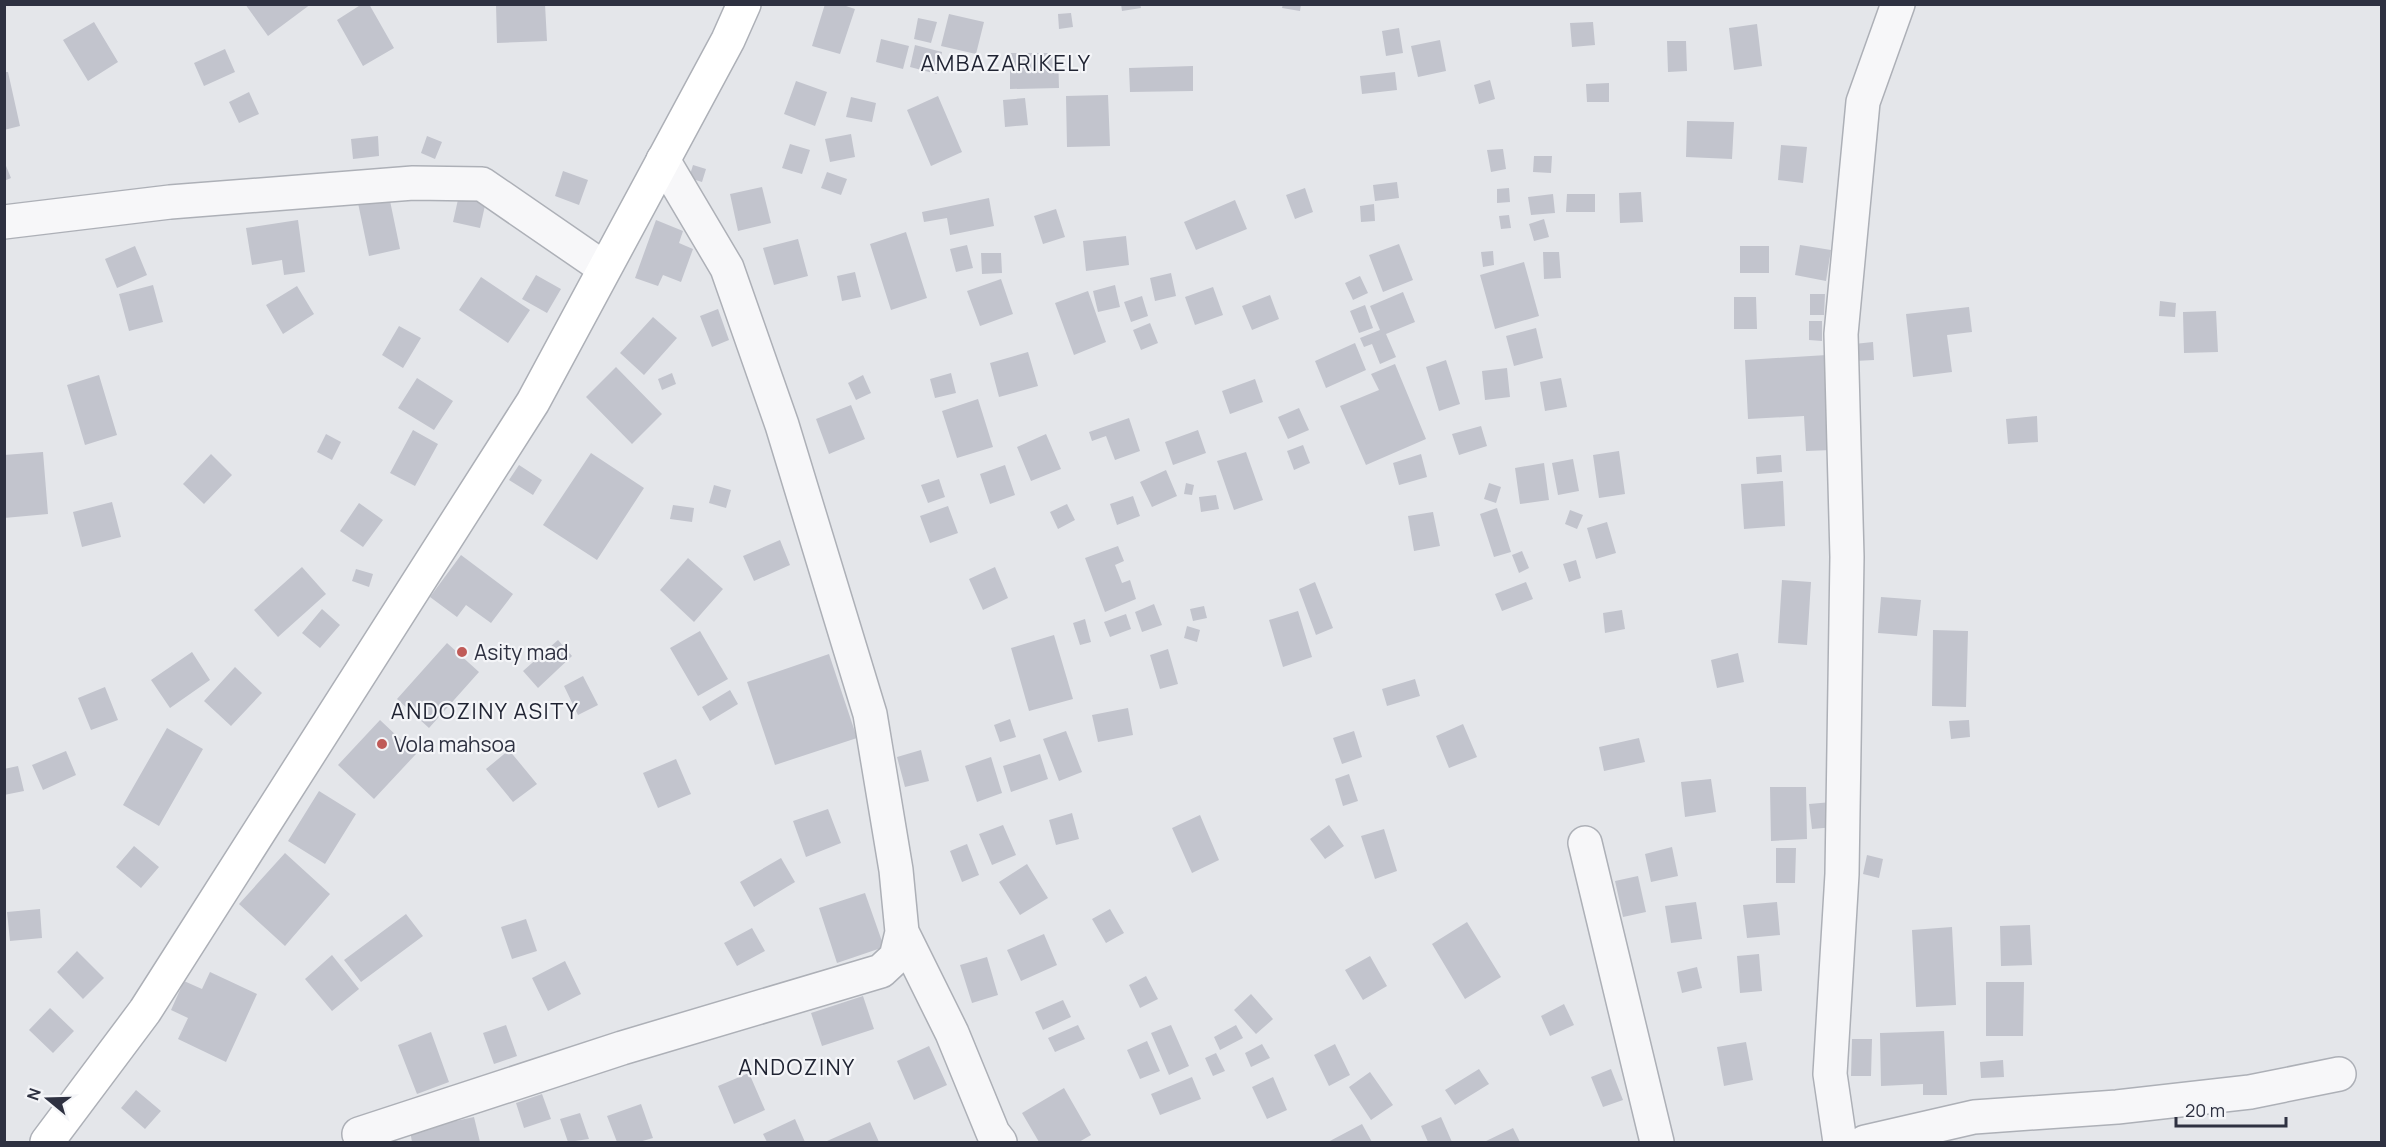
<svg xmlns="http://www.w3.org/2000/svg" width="2386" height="1147" font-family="Manrope,sans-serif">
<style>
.building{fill:#c2c4cd}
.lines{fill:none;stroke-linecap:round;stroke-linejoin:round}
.street-casing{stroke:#adb0b7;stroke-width:36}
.secondary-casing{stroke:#adb0b7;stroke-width:36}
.street{stroke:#f7f7f9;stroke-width:33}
.secondary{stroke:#fff;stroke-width:33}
.poi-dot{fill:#c05b58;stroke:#f4f5f8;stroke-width:2}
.labels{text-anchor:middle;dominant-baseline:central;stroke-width:4.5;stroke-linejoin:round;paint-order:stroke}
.poi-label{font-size:21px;fill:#2e3141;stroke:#f4f5f8;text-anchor:start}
.neighbourhood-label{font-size:22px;letter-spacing:1.5px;fill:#1f2332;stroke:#f4f5f8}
</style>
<rect width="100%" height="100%" fill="#e4e6ea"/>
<!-- building -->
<path class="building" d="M245,4H311L268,36Z
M362,4H369L394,48L363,66L337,20Z
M496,4H545L547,41L497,43Z
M825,4H840L855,9L840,54L812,46Z
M1121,4H1140L1141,8L1122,11Z
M1283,4H1301L1300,11L1282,8Z
M1071,13L1073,27L1059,29L1058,14Z
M949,14L984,22L976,54L941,46Z
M918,18L937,22L931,43L914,39Z
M94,22L118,62L88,81L63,40Z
M1593,22L1595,45L1572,47L1570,23Z
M1757,24L1762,66L1734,70L1729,28Z
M1399,28L1403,53L1386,56L1382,31Z
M881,39L909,46L903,69L876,62Z
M1440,40L1446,71L1418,77L1411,46Z
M1667,41H1686L1687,71L1668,72Z
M915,45L942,52L937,74L910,67Z
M225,49L235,72L204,86L194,63Z
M1010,53H1058L1059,88L1010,89Z
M1193,66V91L1130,92L1129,68Z
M4,72H8L20,126L4,130Z
M1395,72L1397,90L1362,94L1360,76Z
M1490,80L1495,99L1479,104L1474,85Z
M796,81L827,92L815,126L784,114Z
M1609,83V102H1587L1586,84Z
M249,92L259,114L239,123L229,102Z
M1108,95L1110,146L1067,147L1066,96Z
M938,96L962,152L931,166L907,110Z
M851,97L876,103L872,122L846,117Z
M1025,98L1028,125L1005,127L1003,100Z
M1687,121L1734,122L1732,159L1686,157Z
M851,134L855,157L830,162L825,139Z
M378,136L379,156L353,159L351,139Z
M427,136L442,142L435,159L421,153Z
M790,144L810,150L802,174L782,168Z
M1781,145L1807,147L1803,183L1778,180Z
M1503,149L1506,169L1491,172L1487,150Z
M1534,156H1552L1551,173L1533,172Z
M4,161L11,178L4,181Z
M693,165L706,169L702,182L689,178Z
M563,171L588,180L579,205L555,196Z
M827,172L847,179L841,195L821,188Z
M1397,182L1399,198L1375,201L1373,185Z
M762,187L771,223L738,231L730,194Z
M1305,188L1313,212L1295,219L1286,195Z
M1509,188L1510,202L1497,203V189Z
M1641,192L1643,222L1620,223L1619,193Z
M1553,194L1555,213L1531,215L1528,197Z
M1567,194H1595V212H1566Z
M459,195L486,201L480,228L453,222Z
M389,196L400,249L369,256L358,203Z
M989,198L994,226L950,235L947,218L924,222L922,212Z
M1235,200L1247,229L1196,250L1184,222Z
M1374,204L1375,221L1361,222L1360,206Z
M1056,209L1065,237L1043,244L1034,216Z
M1509,215L1511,228L1501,229L1499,216Z
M1544,219L1549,237L1534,241L1529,224Z
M298,220L305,272L284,275L282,260L252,265L246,228Z
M656,220L683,231L679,243L693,249L681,282L663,275L658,286L635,278Z
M906,232L927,298L891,310L870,244Z
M1126,236L1129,265L1086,271L1083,241Z
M798,239L808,276L774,285L763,248Z
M1399,244L1413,280L1383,292L1369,255Z
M967,245L973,268L956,272L950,249Z
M1800,245L1831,250L1826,281L1795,275Z
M135,246L147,275L117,288L105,259Z
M1740,246H1769V273H1740Z
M1493,251L1494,265L1483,267L1481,252Z
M1543,252H1559L1561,278L1544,279Z
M981,253H1001L1002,273L982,274Z
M1524,262L1539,316L1495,329L1480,275Z
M855,272L861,297L842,301L837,276Z
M1171,273L1176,296L1155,301L1150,278Z
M536,275L561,289L547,313L522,299Z
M1360,276L1368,293L1353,300L1345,283Z
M481,277L530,310L508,343L459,310Z
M1001,279L1013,314L980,326L967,291Z
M153,285L163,322L129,331L119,294Z
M1115,285L1120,307L1098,312L1093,291Z
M297,286L314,314L283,334L266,305Z
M1213,287L1223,315L1195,325L1185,297Z
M1088,291L1106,342L1074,355L1055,303Z
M1403,292L1415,322L1386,334L1396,357L1380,364L1372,344L1364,347L1360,338L1380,330L1370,306Z
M1810,294H1825L1824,315H1810Z
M1270,295L1279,319L1252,330L1242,306Z
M1142,296L1148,316L1131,322L1124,302Z
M1734,297H1756L1757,329H1734Z
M2160,301L2176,303L2175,317L2159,316Z
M1365,305L1373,328L1359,333L1350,311Z
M1969,307L1972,332L1947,335L1952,372L1913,377L1906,314Z
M718,309L729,340L712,347L700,316Z
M2216,311L2218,352L2184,353L2183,312Z
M653,317L677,338L644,375L620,353Z
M1809,321H1822V341L1809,340Z
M1150,323L1158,343L1141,350L1133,330Z
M399,326L421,338L403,368L382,355Z
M1536,328L1543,358L1514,366L1506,336Z
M1873,342L1874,360L1855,361L1854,344Z
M1355,343L1366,370L1326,388L1315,361Z
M1028,352L1038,386L999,397L990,363Z
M1827,355L1832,450L1806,451L1804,416L1748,419L1745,360Z
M1446,360L1460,404L1439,411L1426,367Z
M1395,364L1426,439L1366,465L1340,406L1379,390L1371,374Z
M616,367L662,414L632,444L586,397Z
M1507,368L1510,397L1485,400L1482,371Z
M672,373L676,384L662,390L658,379Z
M951,373L956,393L935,398L930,379Z
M99,375L117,435L85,445L67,385Z
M863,375L871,393L856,400L848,383Z
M417,378L453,401L434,430L398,408Z
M1561,378L1567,407L1545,411L1540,382Z
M1255,379L1263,402L1230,414L1222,391Z
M978,399L993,447L957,458L942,411Z
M851,405L865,439L829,454L816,419Z
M1299,408L1309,430L1288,439L1278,417Z
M2037,416L2038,442L2008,444L2006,419Z
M1129,418L1140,451L1115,460L1106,436L1092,441L1089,432Z
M1481,426L1487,446L1459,455L1452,434Z
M413,430L438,444L415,486L390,473Z
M1198,430L1206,453L1173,465L1165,442Z
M326,434L341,442L332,460L317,452Z
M1046,434L1061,469L1031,481L1017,447Z
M1303,445L1310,463L1294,470L1287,451Z
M1619,451L1625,494L1599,498L1593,455Z
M43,452L48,514L4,518V455Z
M1246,452L1263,500L1234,510L1217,461Z
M591,453L644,488L597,560L543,525Z
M211,454L232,475L204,504L183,484Z
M1421,454L1427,477L1399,485L1393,463Z
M1781,455L1782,472L1757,474L1756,457Z
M1573,459L1579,491L1558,495L1552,463Z
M1544,463L1549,500L1520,504L1515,468Z
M519,465L542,480L533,495L509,480Z
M1005,465L1015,495L990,504L980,474Z
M1166,470L1177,496L1152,507L1140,482Z
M939,479L945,497L928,503L921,485Z
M1783,481L1785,526L1744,529L1741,484Z
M1186,483L1194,485L1192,495L1184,494Z
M1489,483L1501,487L1496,503L1484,499Z
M714,485L731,490L726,508L709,503Z
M1216,495L1219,509L1201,512L1199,497Z
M1133,496L1140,516L1117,525L1110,504Z
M112,502L121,537L82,547L73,512Z
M359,503L383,520L363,547L340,531Z
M1067,504L1075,520L1058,529L1050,512Z
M673,505L694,508L692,522L670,519Z
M948,506L958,533L930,543L920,516Z
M1497,508L1511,552L1494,557L1480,514Z
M1570,510L1583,515L1577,529L1565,524Z
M1433,512L1440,546L1414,551L1408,516Z
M1607,522L1616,553L1596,559L1587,528Z
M780,540L790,565L754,581L743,556Z
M1118,546L1124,561L1115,565L1122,583L1130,580L1136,599L1105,612L1085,558Z
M1522,551L1529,568L1519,573L1512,555Z
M461,555L513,594L491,623L466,605L457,617L430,597Z
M688,558L723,589L694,622L660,590Z
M1576,560L1581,578L1569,582L1563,564Z
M302,567L326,594L278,637L254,610Z
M995,567L1008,598L983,610L969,579Z
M356,569L373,574L369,587L352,581Z
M1782,580L1811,582L1807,645L1778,643Z
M1315,582L1333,628L1316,635L1299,589Z
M1526,582L1533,599L1502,611L1495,594Z
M1881,597L1921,600L1917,636L1878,633Z
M1154,604L1162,625L1142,632L1135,612Z
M1204,606L1207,618L1193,621L1190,609Z
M322,609L340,625L320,648L302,633Z
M1622,610L1625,629L1605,633L1603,613Z
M1298,611L1312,657L1283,667L1269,620Z
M1126,614L1131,629L1110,637L1104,622Z
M1085,619L1091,642L1080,645L1073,623Z
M1187,626L1200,630L1197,642L1184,638Z
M1933,630L1968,631L1966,707L1932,706Z
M700,631L728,679L698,696L670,648Z
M1054,635L1073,699L1029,711L1011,648Z
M558,640L572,656L538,688L523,671Z
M447,643L479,672L429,728L397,699Z
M1168,649L1178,684L1160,689L1150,655Z
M192,652L210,680L170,708L151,680Z
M1738,653L1744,682L1717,688L1711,660Z
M829,654L857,738L775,765L747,682Z
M235,667L262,693L231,726L204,701Z
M583,676L598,705L578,715L564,686Z
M1415,679L1420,696L1387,706L1382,689Z
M105,687L118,720L91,730L78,698Z
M730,690L738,704L710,721L702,707Z
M1128,708L1133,735L1098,742L1092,715Z
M1010,719L1016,737L1000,742L994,725Z
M380,720L416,754L374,799L338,765Z
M1969,720L1970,737L1951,739L1949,721Z
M1463,724L1477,757L1449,768L1436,736Z
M167,728L203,749L159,826L123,805Z
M1066,731L1082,772L1059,781L1043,739Z
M1354,731L1362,757L1342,764L1333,738Z
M1639,738L1645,762L1604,771L1599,747Z
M509,750L537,784L513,802L486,769Z
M921,750L929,781L905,787L897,757Z
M66,751L76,775L43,790L32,765Z
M1040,754L1048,779L1011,792L1003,766Z
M991,757L1002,793L977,802L965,766Z
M676,759L691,794L658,808L643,773Z
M18,766L24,791L4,795V769Z
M1349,774L1358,801L1343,806L1335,779Z
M1711,779L1716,812L1685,817L1681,782Z
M1770,787H1806L1807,839L1771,841Z
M319,791L356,814L325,864L288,841Z
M1832,802L1835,827L1812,829L1809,804Z
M828,809L841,843L806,857L793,821Z
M1072,813L1079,839L1056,845L1049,820Z
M1200,815L1219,860L1192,873L1172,828Z
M1003,825L1016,855L992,865L979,834Z
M1329,825L1344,846L1325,859L1310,839Z
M1384,829L1397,871L1375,879L1361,836Z
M967,844L979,875L962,882L950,851Z
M134,846L159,867L141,888L116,867Z
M1672,847L1678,876L1651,882L1645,854Z
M1776,848H1796L1795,883H1776Z
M285,853L330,894L285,946L239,904Z
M1867,855L1883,859L1879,878L1863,874Z
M781,858L795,882L754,907L740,882Z
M1027,864L1048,898L1020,915L999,882Z
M1638,876L1646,912L1623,917L1615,881Z
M865,893L884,947L837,963L819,908Z
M1696,902L1702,939L1671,943L1665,906Z
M1777,902L1780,935L1747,938L1743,905Z
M40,909L42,938L10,941L7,912Z
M1110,909L1124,933L1106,943L1092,919Z
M406,914L423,936L361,982L344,960Z
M526,919L537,951L512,959L501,927Z
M1467,922L1501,977L1465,999L1432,944Z
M2030,925L2032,965L2001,966L2000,926Z
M1952,927L1956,1005L1916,1007L1912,930Z
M752,928L765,951L737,966L724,943Z
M1044,934L1057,965L1021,981L1007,950Z
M77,951L104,978L83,999L57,972Z
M1759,954L1762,991L1740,993L1737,956Z
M332,955L359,989L332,1011L305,979Z
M1370,956L1387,986L1363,1000L1345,970Z
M987,957L998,995L972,1003L960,965Z
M565,961L581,994L548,1011L532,978Z
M1697,967L1702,988L1682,993L1677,972Z
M210,972L257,994L226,1062L178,1039L188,1018L171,1010L184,981L202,989Z
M1146,976L1158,999L1140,1008L1129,985Z
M1986,982H2024L2023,1036H1986Z
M1251,994L1273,1019L1256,1034L1234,1010Z
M863,996L874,1029L822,1046L811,1013Z
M1063,1000L1071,1017L1043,1030L1035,1012Z
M1564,1004L1574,1025L1550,1036L1541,1016Z
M50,1008L74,1031L53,1053L29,1030Z
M506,1025L517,1056L494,1064L483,1033Z
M1078,1025L1085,1039L1055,1052L1048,1038Z
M1171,1025L1189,1066L1169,1075L1151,1033Z
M1236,1025L1243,1038L1220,1050L1214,1037Z
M1944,1031L1947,1095H1923V1084L1881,1086L1880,1033Z
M431,1032L449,1082L417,1094L398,1045Z
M1852,1039H1872L1871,1076H1851Z
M1147,1041L1160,1071L1140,1079L1127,1050Z
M1746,1042L1753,1080L1724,1086L1717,1047Z
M1262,1044L1270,1058L1251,1067L1245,1053Z
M1335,1044L1350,1075L1329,1086L1314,1055Z
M929,1046L947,1085L914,1100L897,1061Z
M1216,1053L1225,1071L1213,1076L1205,1058Z
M2003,1060L2004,1077L1981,1078L1980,1062Z
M1479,1069L1489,1084L1455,1105L1445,1090Z
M1611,1069L1623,1100L1603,1107L1591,1077Z
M1370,1072L1393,1105L1371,1120L1349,1087Z
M749,1073L765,1110L734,1124L718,1086Z
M1192,1077L1201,1099L1160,1115L1151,1094Z
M1273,1077L1287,1110L1267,1119L1252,1087Z
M1064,1088L1091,1135L1079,1142H1039L1022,1113Z
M136,1090L161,1111L145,1129L121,1108Z
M542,1094L551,1119L524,1128L516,1103Z
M641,1104L653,1138L639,1142H617L607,1116Z
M580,1113L589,1139L568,1142L560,1119Z
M474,1117L480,1142H412L410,1131Z
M1441,1117L1452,1142H1428L1421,1126Z
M795,1119L805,1142H767L763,1134Z
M870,1122L879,1142H828L827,1141Z
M1362,1124L1372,1142H1328Z
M1513,1128L1520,1142H1484Z"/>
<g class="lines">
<!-- street casing -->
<g class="street-casing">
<path id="street" d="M4,222L170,202L413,183L482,184L604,268
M1585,843L1657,1142
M902,932L952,1033L993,1133L1000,1142
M359,1134L622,1048L881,971L896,957L902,932L896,870L870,714L782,425L727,268L663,160
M1840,1142L1830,1074L1842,874L1847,557L1841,334L1863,102L1898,4
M1865,1142L1974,1117L2117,1107L2250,1092L2339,1074"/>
</g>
<!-- secondary casing -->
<g class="secondary-casing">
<path id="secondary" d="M47,1142L145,1011L533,402L728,40L744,4"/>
</g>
<!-- street -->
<use href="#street" class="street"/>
<!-- secondary -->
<use href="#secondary" class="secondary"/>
</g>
<!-- markers -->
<g class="poi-dot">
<circle cx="462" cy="652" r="6"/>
<circle cx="382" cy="744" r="6"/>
</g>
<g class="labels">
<!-- poi labels -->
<g class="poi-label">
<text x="474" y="652">Asity mad</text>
<text x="394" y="744">Vola mahsoa</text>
</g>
<!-- neighbourhood labels -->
<g class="neighbourhood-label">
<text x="1006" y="63">AMBAZARIKELY</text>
<text x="485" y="711">ANDOZINY ASITY</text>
<text x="797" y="1067">ANDOZINY</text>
</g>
</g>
<!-- border -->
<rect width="2386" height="1147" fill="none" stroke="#2e3141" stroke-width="12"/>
<!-- north arrow -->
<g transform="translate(48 1099) rotate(289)" stroke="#f4f5f8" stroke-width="4.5" paint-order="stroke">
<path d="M0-4.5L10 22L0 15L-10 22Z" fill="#2e3141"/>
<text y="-9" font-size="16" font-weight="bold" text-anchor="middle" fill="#2e3141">N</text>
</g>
<!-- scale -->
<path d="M2176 1117v9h110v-9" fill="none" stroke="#2e3141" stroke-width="3"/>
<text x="2185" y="1117" font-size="18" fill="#2e3141" stroke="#f4f5f8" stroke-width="4.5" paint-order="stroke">20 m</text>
</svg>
